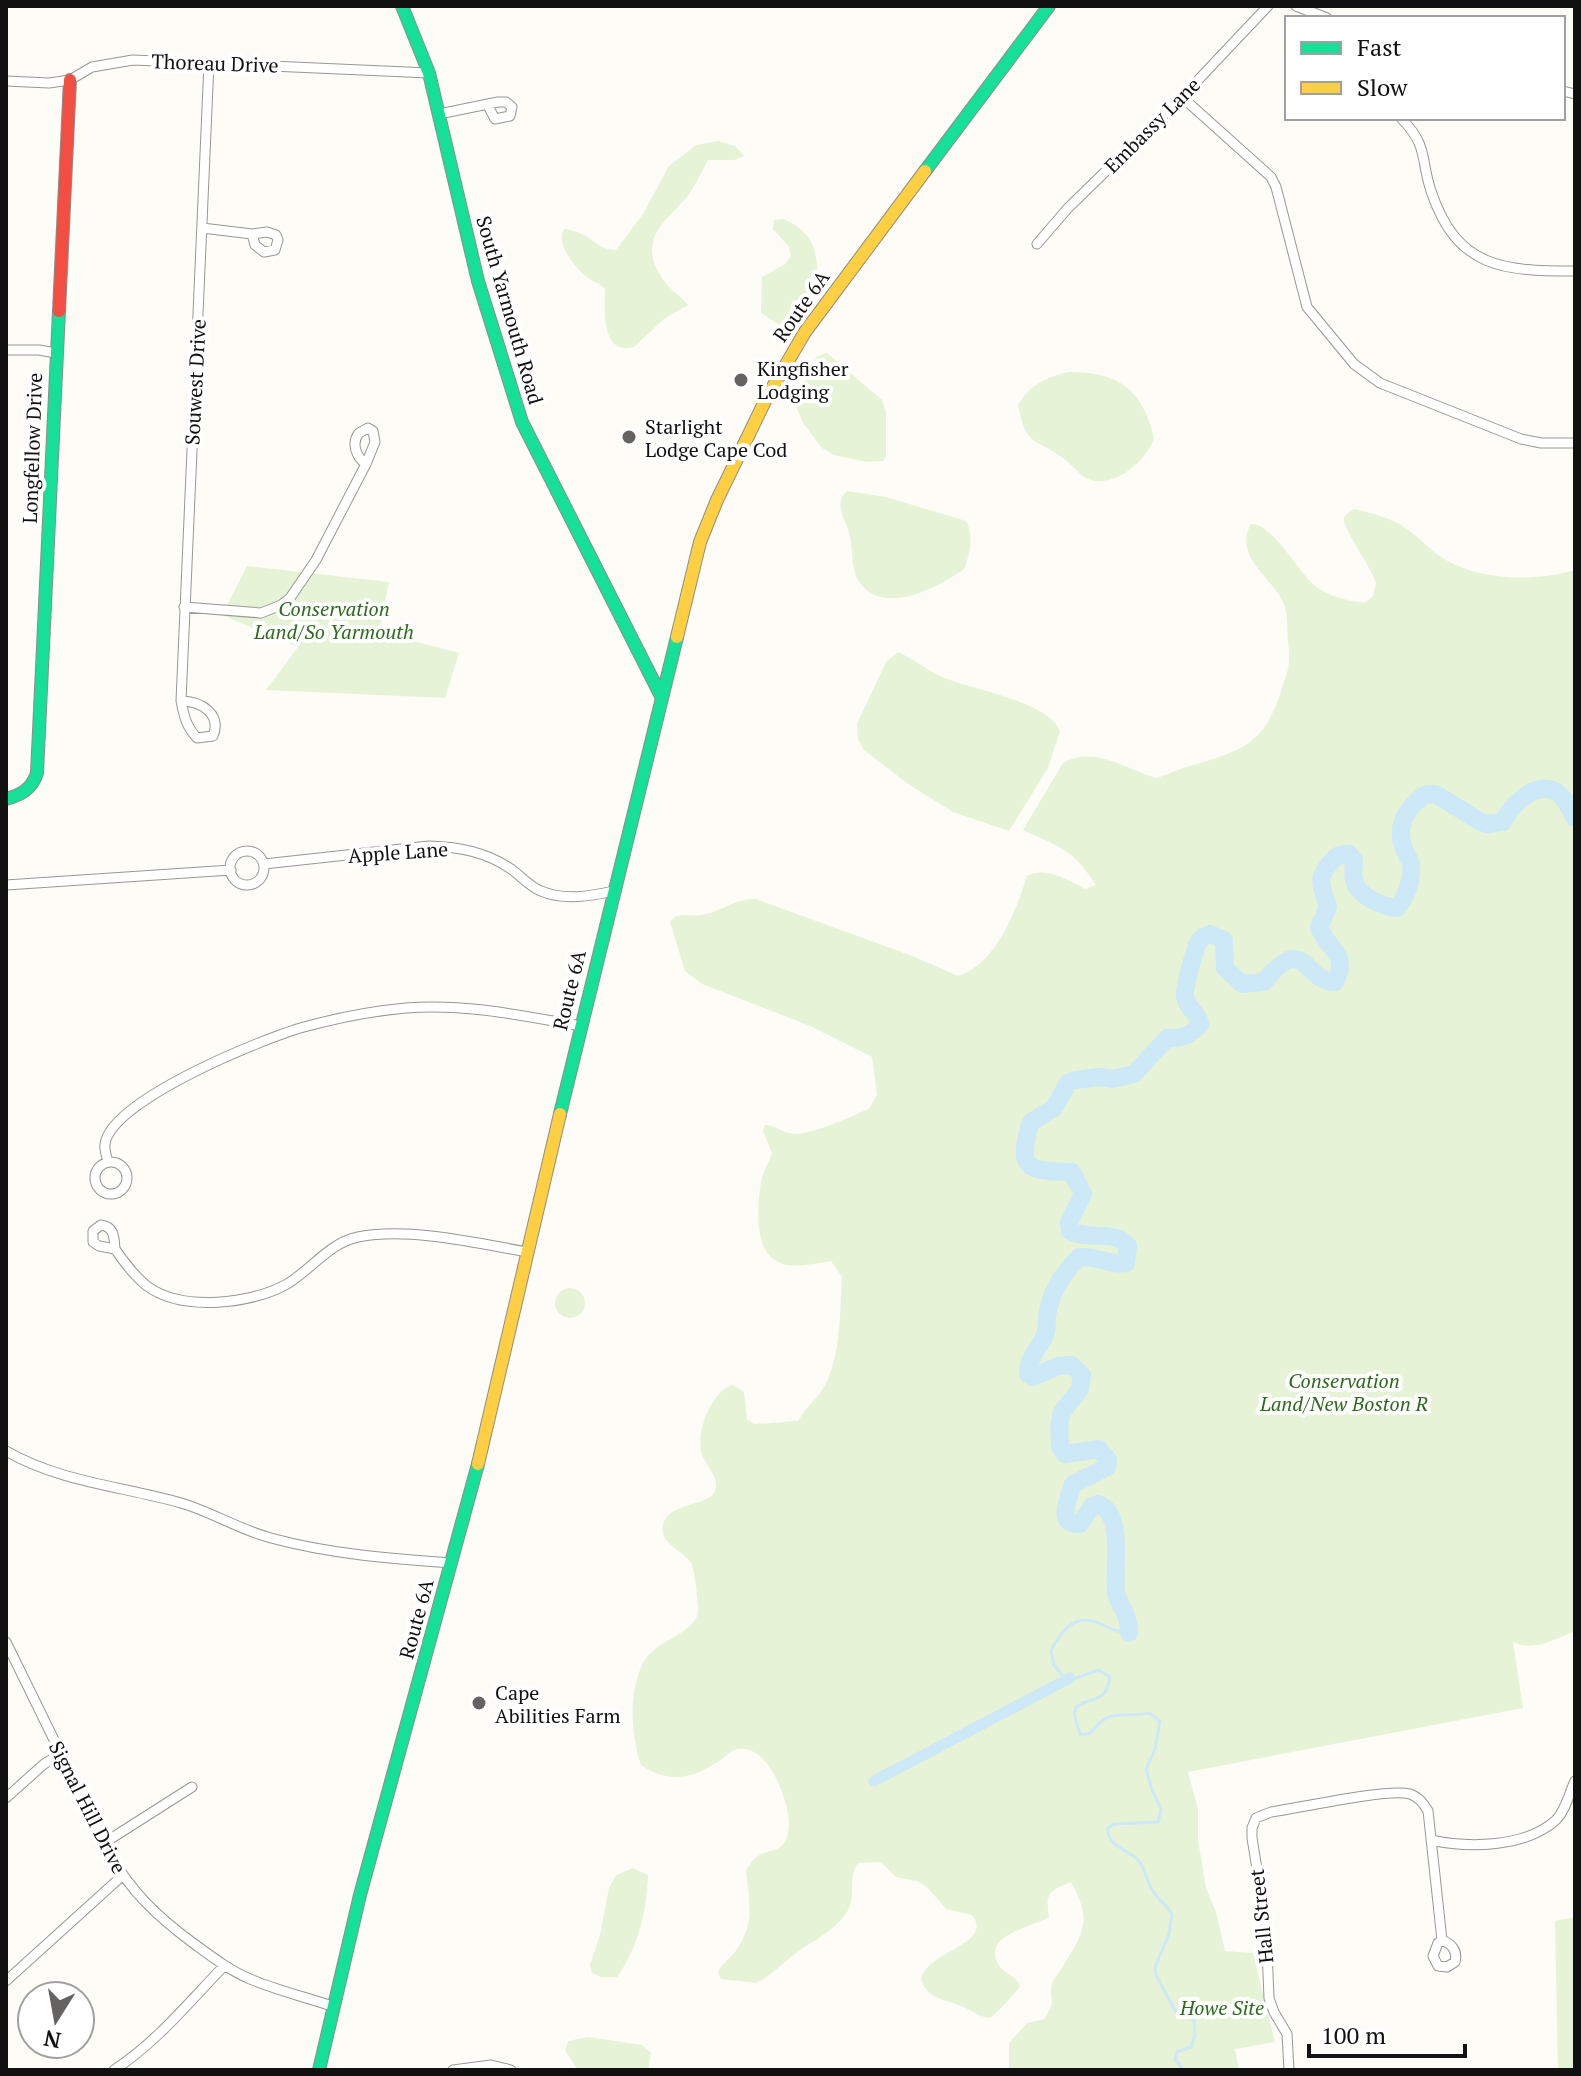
<svg xmlns="http://www.w3.org/2000/svg" width="1581" height="2076" font-family="'PT Serif',serif">
<style>
.green{fill:#e7f3d7}
.lines{fill:none;stroke-linecap:round;stroke-linejoin:round}
.stream{stroke:#cde8f7;stroke-width:3}
.canal{stroke:#cde8f7;stroke-width:11}
.river{stroke:#cde8f7;stroke-width:18}
.street-casing{stroke:#979795;stroke-width:11}
.fast-casing{stroke:#8e8d8b;stroke-width:14}
.slow-casing{stroke:#8e8d8b;stroke-width:14}
.jam-casing{stroke:#8e8d8b;stroke-width:14}
.street{stroke:#fffffe;stroke-width:9}
.fast{stroke:#16e098;stroke-width:12}
.slow{stroke:#ffcf43;stroke-width:12}
.jam{stroke:#f24e42;stroke-width:12}
.poi-dot{fill:#646362;stroke:#fff;stroke-width:3}
.labels{text-anchor:middle;dominant-baseline:central;stroke-width:8;stroke-linejoin:round;paint-order:stroke}
.street-label{font-size:20px;fill:#111;stroke:#fff}
.poi-label{font-size:20px;fill:#111;stroke:#fff;text-anchor:start}
.park-label{font-size:20px;font-style:italic;fill:#2f6b1f;stroke:#fff}
</style>
<rect width="100%" height="100%" fill="#fdfcf7"/>
<!-- green -->
<path class="green" d="M718,141L735,146L744,156L734,160H708C701,173 695,187 686,198C666,221 639,238 659,273C666,287 679,294 688,305L665,318L634,347C600,356 605,309 605,289C599,282 590,281 583,274C572,263 556,244 564,229C590,231 595,250 616,250L643,214L669,166L696,145Z
M784,219C835,241 819,297 788,330L761,313L762,277L785,264L791,256L789,247L773,229L774,220Z
M827,353L882,400L886,412V457L883,461L868,462L834,455L822,448L803,423L797,408L801,390L817,356Z
M1069,372C1118,372 1142,388 1154,438C1147,461 1112,491 1086,478C1077,473 1072,464 1063,458C1033,436 1027,448 1018,405C1030,385 1046,377 1069,372Z
M847,491L886,497L966,521C974,535 970,555 964,569C938,588 881,618 858,580C851,568 853,550 850,537C847,520 832,505 847,491Z
M1354,509C1372,513 1392,518 1407,529C1419,537 1429,549 1441,557C1477,581 1535,582 1575,570V1631C1556,1639 1533,1652 1513,1642L1523,1708L1188,1772L1198,1809V1840L1206,1888L1216,1912L1225,1951L1253,1953L1275,2042L1235,2049L1239,2070H1009V2043L1027,2023L1044,2019C1058,1999 1048,2002 1052,1984C1053,1979 1059,1973 1062,1968C1083,1933 1093,1921 1071,1882C1049,1891 1045,1893 1049,1917C1034,1927 982,1934 998,1964C1004,1974 1016,1975 1020,1986C1017,1992 996,2014 990,2018C978,2017 972,2010 961,2006C944,1999 927,1999 921,1979C927,1951 995,1944 972,1915L946,1909L927,1887L917,1881L896,1877L881,1862L858,1863C847,1877 857,1897 847,1912C834,1932 810,1942 792,1956C780,1966 770,1976 756,1983L721,1979L718,1972C722,1964 729,1959 735,1952C756,1922 749,1904 746,1870C750,1865 753,1859 758,1856C767,1850 778,1852 784,1843C793,1830 788,1809 783,1795C777,1776 760,1742 734,1750C729,1752 724,1758 719,1761C691,1779 670,1784 641,1765C631,1735 628,1693 643,1663C657,1637 702,1634 698,1605C697,1595 695,1571 691,1563C683,1550 660,1545 663,1526C667,1499 717,1509 716,1485C716,1473 704,1463 701,1452C697,1430 711,1391 733,1385L744,1392L747,1419L754,1424L798,1421C806,1407 819,1397 825,1385C841,1355 840,1311 842,1277L831,1261C817,1263 801,1267 787,1265C752,1259 757,1208 761,1182C763,1172 769,1162 772,1153L763,1131L765,1125C776,1125 784,1134 795,1134C817,1133 849,1117 869,1109L877,1095L872,1057L808,1025L702,984L685,971L670,922C678,911 687,917 700,915C721,913 732,899 756,899L915,957L958,976C996,964 1016,911 1027,876C1046,866 1068,880 1085,889L1096,885C1072,848 1061,848 1023,830L1063,763C1093,745 1126,769 1156,778C1168,775 1178,769 1190,766C1238,751 1263,747 1280,694C1288,670 1291,667 1288,641C1287,630 1288,614 1284,604C1274,579 1232,556 1251,524C1272,523 1297,570 1313,584C1326,596 1349,602 1366,602L1373,596L1376,583C1373,570 1341,525 1344,518C1346,513 1350,512 1354,509Z
M247,566L389,582L379,632L459,653L445,698L266,690L298,647L222,615Z
M898,652C912,658 923,667 936,674C966,690 1047,699 1060,731L1048,768L1009,831L953,812L908,784L864,750L858,739L857,724L886,662Z
M555 1303a15 15 0 1 1 30 0a15 15 0 1 1-30 0Z
M633,1868L648,1875C647,1909 638,1949 617,1977H601L592,1973L590,1965L600,1935L609,1888L616,1875Z
M1575,1917V2070H1558L1555,1921Z
M588,2037L642,2045L651,2053L648,2070H578L565,2050L568,2041Z"/>
<g class="lines">
<!-- stream -->
<path class="stream" d="M1129,1633C1119,1633 1112,1629 1103,1625C1074,1611 1064,1629 1051,1650L1054,1665L1063,1676L1076,1678L1098,1670L1110,1677C1105,1704 1095,1695 1076,1707L1074,1714L1080,1734C1094,1736 1092,1728 1102,1721C1114,1711 1134,1717 1149,1713L1160,1721L1155,1749L1146,1769L1152,1790L1161,1809L1158,1822L1114,1824L1108,1828C1106,1845 1126,1849 1137,1859C1147,1869 1146,1884 1155,1894C1160,1901 1167,1906 1172,1914L1169,1934L1155,1967L1156,1975L1176,2012L1181,2016L1194,2019L1195,2035L1191,2047L1177,2052L1175,2059L1183,2070"/>
<!-- canal -->
<path class="canal" d="M874,1781L1070,1678"/>
<!-- river -->
<path class="river" d="M1129,1633C1129,1611 1119,1608 1116,1592C1113,1569 1125,1513 1098,1504L1092,1506L1080,1524C1055,1526 1069,1498 1073,1484L1107,1467L1108,1460L1099,1449L1065,1454L1060,1447L1059,1426L1062,1412L1080,1389L1082,1375L1072,1365L1058,1366L1033,1377L1028,1374C1027,1357 1040,1349 1045,1335C1048,1327 1046,1318 1048,1310C1052,1290 1065,1271 1079,1257C1097,1256 1113,1266 1126,1263L1128,1246C1114,1229 1089,1241 1070,1231L1069,1222L1083,1194L1072,1172C1027,1171 1016,1170 1031,1122L1054,1108L1068,1083L1075,1080L1098,1077L1113,1079L1134,1074L1167,1038C1182,1039 1189,1036 1200,1025C1199,1013 1187,1009 1185,997C1183,991 1195,948 1199,941C1203,936 1205,936 1210,934L1224,940L1225,968L1242,984L1264,982C1306,930 1303,982 1335,982C1350,953 1328,951 1319,927L1328,907C1322,886 1315,880 1331,862C1337,855 1340,854 1349,854L1354,860C1354,865 1352,874 1354,880C1358,897 1382,906 1397,908C1406,897 1412,881 1411,866C1411,860 1406,855 1404,849C1397,831 1402,816 1415,803C1422,796 1426,792 1437,795L1481,822L1488,824L1503,822C1511,806 1534,781 1555,791C1564,796 1570,809 1575,818"/>
<!-- street casing -->
<g class="street-casing">
<path id="street" d="M1296,6L1327,18
M6,81L49,83L70,80L92,67L133,60L429,73
M1563,91L1575,94
M1182,97L1271,177L1276,187L1307,307L1354,364L1380,383L1521,439L1541,443H1575
M439,114L498,102H506L512,107L510,116L495,119L487,104
M1401,118C1429,147 1420,158 1431,191C1457,269 1504,271 1575,271
M202,228L252,234
M267,232L276,235L278,240L275,250L264,252L255,245L252,234Z
M1037,244L1068,208L1182,97L1268,6
M6,350H39L56,353
M368,428L373,431L375,442L366,464C356,457 351,443 359,433Z
M184,607L261,613L281,605L290,598L316,560L366,464
M181,701L209,63
M181,701C201,701 222,714 213,736L197,738C186,726 184,716 181,701Z
M230 868a17 17 0 1 1 34 0a17 17 0 1 1-34 0Z
M264,864L429,846C460,847 486,852 511,869C521,876 530,887 541,891C564,901 591,896 614,891
M6,885L231,870
M95 1178a16 16 0 1 1 32 0a16 16 0 1 1-32 0Z
M108,1162C107,1157 104,1150 105,1144C111,1100 264,1038 304,1027C337,1018 372,1011 406,1008C464,1003 524,1016 581,1026
M101,1225C115,1227 114,1238 115,1249L99,1246L93,1242V1231Z
M115,1249C124,1262 134,1276 147,1286C182,1312 252,1304 287,1284C312,1269 329,1243 358,1237C409,1227 477,1243 527,1252
M6,1451C60,1482 121,1486 181,1503C212,1512 240,1530 271,1538C329,1554 393,1559 452,1563
M6,1642L110,1854C131,1892 158,1917 193,1943C211,1956 229,1970 250,1979C276,1990 305,1997 332,2006
M6,1798L44,1764L61,1754
M1431,1840C1468,1848 1525,1848 1556,1820C1566,1810 1569,1793 1575,1781
M104,1843L192,1787
M6,1981L122,1876
M114,2070C157,2042 189,2002 224,1966
M453,2070L491,2065L511,2070
M1289,2070L1287,2034L1274,2012L1269,1998L1266,1925L1252,1838V1828L1256,1818L1271,1812C1299,1808 1388,1788 1410,1794C1419,1797 1423,1803 1428,1811L1442,1940L1438,1943L1433,1956L1438,1966L1447,1967L1455,1962C1458,1951 1452,1944 1442,1940"/>
</g>
<!-- fast casing -->
<g class="fast-casing">
<path id="fast" d="M402,6L429,73L478,281L522,422L661,696
M925,171L1049,6
M6,799C21,795 32,789 37,773L59,311
M560,1114L677,637
M319,2070L360,1895L478,1464"/>
</g>
<!-- slow casing -->
<g class="slow-casing">
<path id="slow" d="M677,637L700,542L717,500L767,397L805,332L925,171
M478,1464L560,1114"/>
</g>
<!-- jam casing -->
<g class="jam-casing">
<path id="jam" d="M59,311L70,80"/>
</g>
<!-- street -->
<use href="#street" class="street"/>
<!-- fast -->
<use href="#fast" class="fast"/>
<!-- slow -->
<use href="#slow" class="slow"/>
<!-- jam -->
<use href="#jam" class="jam"/>
</g>
<!-- markers -->
<g class="poi-dot">
<circle cx="741" cy="380" r="8"/>
<circle cx="629" cy="437" r="8"/>
<circle cx="479" cy="1703" r="8"/>
</g>
<g class="labels">
<!-- street labels -->
<g class="street-label">
<text transform="translate(215 63) rotate(2)">Thoreau Drive</text>
<text transform="translate(1152 125) rotate(-45)">Embassy Lane</text>
<text transform="translate(801 306) rotate(-55)">Route 6A</text>
<text transform="translate(510 310) rotate(74)">South Yarmouth Road</text>
<text transform="translate(195 382) rotate(-87)">Souwest Drive</text>
<text transform="translate(32 448) rotate(-88)">Longfellow Drive</text>
<text transform="translate(398 852) rotate(-4)">Apple Lane</text>
<text transform="translate(569 990) rotate(-76)">Route 6A</text>
<text transform="translate(416 1619) rotate(-75)">Route 6A</text>
<text transform="translate(88 1807) rotate(63)">Signal Hill Drive</text>
<text transform="translate(1261 1916) rotate(-96)">Hall Street</text>
</g>
<!-- poi labels -->
<g class="poi-label">
<text x="757" y="368">Kingfisher<tspan x="757" dy="23">Lodging</tspan></text>
<text x="645" y="426">Starlight<tspan x="645" dy="23">Lodge Cape Cod</tspan></text>
<text x="495" y="1692">Cape<tspan x="495" dy="23">Abilities Farm</tspan></text>
</g>
<!-- park labels -->
<g class="park-label">
<text x="334" y="608">Conservation<tspan x="334" dy="23">Land/So Yarmouth</tspan></text>
<text x="1344" y="1380">Conservation<tspan x="1344" dy="23">Land/New Boston R</tspan></text>
<text x="1222" y="2007">Howe Site</text>
</g>
</g>
<!-- border -->
<rect width="1581" height="2076" fill="none" stroke="#111111" stroke-width="16"/>
<!-- legend -->
<rect x="1285" y="16" width="280" height="104" fill="#ffffff" stroke="#a0a0a0" stroke-width="2"/>
<rect x="1301" y="42" width="40" height="12" fill="#16e098" stroke="#a0a0a0" stroke-width="2"/>
<text x="1357" y="56" font-size="24" fill="#111111">Fast</text>
<rect x="1301" y="82" width="40" height="12" fill="#ffcf43" stroke="#a0a0a0" stroke-width="2"/>
<text x="1357" y="96" font-size="24" fill="#111111">Slow</text>
<!-- north arrow -->
<g transform="translate(56 2020) rotate(191)"><circle r="38" fill="#ffffff" stroke="#a0a0a0" stroke-width="2"/>
<path d="M0-6L14 30L0 20L-14 30Z" fill="#646362"/>
<text y="-12" font-size="22" font-weight="bold" text-anchor="middle" fill="#111111">N</text>
</g>
<!-- scale -->
<path d="M1309 2044v12h156v-12" fill="none" stroke="#111111" stroke-width="4"/>
<text x="1321" y="2044" font-size="24" fill="#111111" stroke="#ffffff" stroke-width="6" paint-order="stroke">100 m</text>
</svg>
